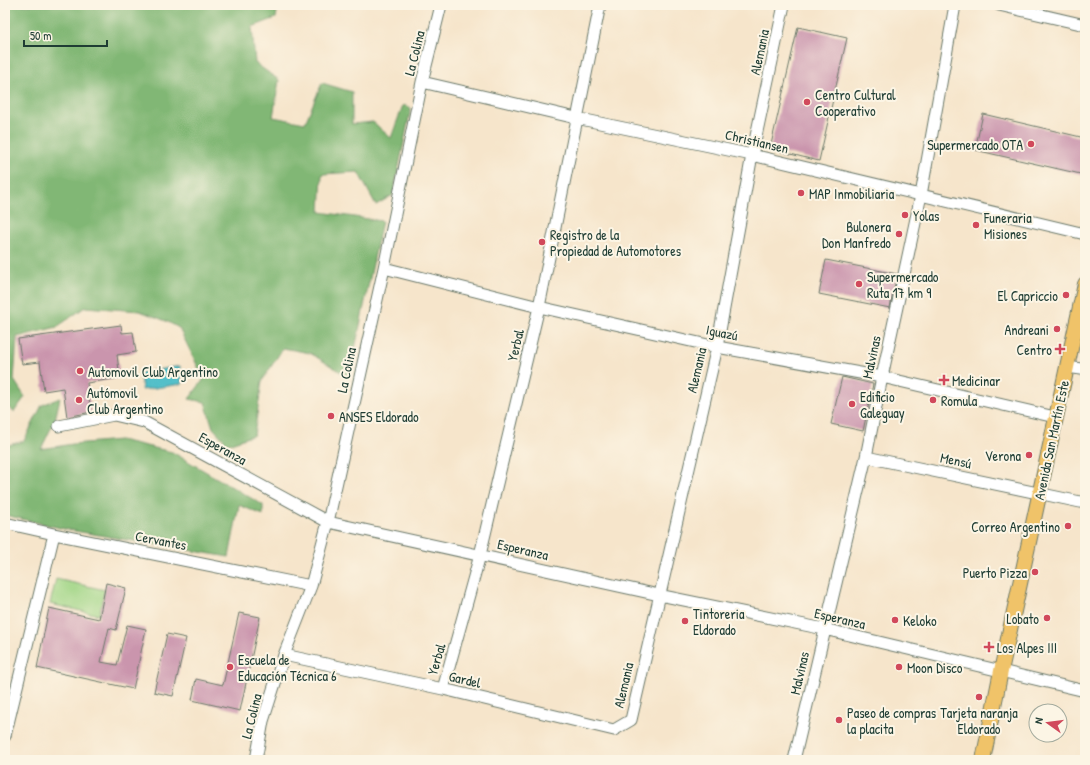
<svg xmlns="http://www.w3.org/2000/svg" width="1090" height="765" font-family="'Patrick Hand',sans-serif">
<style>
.green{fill:#a2d687;stroke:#608a5e}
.forest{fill:#81b774;stroke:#507a54}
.water{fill:#52bfc9;stroke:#387e7e}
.building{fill:#ca95ad}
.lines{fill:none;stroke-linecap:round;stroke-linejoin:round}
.minor-casing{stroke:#6a7869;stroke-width:13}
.major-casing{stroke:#6a7869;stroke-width:16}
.minor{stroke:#fff;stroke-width:11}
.major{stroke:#f0c369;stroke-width:14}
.poi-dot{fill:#d1495b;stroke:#fcf5e5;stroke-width:1.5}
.labels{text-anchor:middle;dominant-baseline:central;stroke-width:4;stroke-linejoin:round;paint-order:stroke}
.street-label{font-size:14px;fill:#1f3d34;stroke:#fcf5e5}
.poi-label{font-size:14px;fill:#1f3d34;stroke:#fcf5e5;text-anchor:start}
</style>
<rect width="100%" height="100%" fill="#fcf5e5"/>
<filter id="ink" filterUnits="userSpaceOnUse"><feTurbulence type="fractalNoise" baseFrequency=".025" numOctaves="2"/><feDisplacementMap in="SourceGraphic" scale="8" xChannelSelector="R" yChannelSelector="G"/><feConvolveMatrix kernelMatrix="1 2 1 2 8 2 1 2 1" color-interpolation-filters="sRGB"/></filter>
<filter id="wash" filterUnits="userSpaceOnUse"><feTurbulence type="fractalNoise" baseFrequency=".012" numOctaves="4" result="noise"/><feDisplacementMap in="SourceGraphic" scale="16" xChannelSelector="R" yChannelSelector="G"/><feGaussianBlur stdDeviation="0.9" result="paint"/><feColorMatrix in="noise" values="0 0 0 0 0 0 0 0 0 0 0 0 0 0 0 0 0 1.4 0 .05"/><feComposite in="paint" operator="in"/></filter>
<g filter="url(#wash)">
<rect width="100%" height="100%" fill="#f6e5cb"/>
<!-- green -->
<path class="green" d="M56,579L105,590L99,615L50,604Z"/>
<!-- forest -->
<path class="forest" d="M5,5H278L276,18L252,27L255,63L279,80L273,117L305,123L322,83L352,92V124L373,122L391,138L403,105L411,108L393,195L376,205L358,172L322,174L320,212L382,221L349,377L310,353L283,348L262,381L254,435L228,444L213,428L205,402L189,399L204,379L179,328L166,321L140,311L85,307L57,327L17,337L14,380L25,397L14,412L5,405Z
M60,398L55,420L41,449L73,444L120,440L172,452L263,505V515L239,505L229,557L69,530L5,515V446L24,441L42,405Z"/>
<!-- water -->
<path class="water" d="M180,366L182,384L142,390L140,373Z"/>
<g id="blocks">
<!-- building -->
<path class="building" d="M798,27L847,38L819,161L770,149Z
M983,114L1085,138V175L975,150Z
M826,260L897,274L890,308L819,294Z
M121,325L122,333L133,332L136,352L117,355L120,378L87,383L91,412L67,417L63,388L44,391L40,362L22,364L18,339Z
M842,377L873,384L863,431L831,424Z
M106,583L126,588L116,630L109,628L101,662L117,665L127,625L146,629L133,689L37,668L49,608L99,619Z
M239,613L260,617L240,711L192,700L196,679L223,685Z
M167,634L186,638L173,696L154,692Z"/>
</g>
</g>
<g filter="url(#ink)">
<use href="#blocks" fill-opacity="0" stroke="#6a7869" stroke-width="1"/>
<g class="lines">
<!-- minor casing -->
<g class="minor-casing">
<path id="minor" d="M999,5L1085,25
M422,82L576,118L752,155L1085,234
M384,268L539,307L717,347L882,377L1055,417
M1067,367L1081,369
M59,426L114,415L144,422L328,522L659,595L824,629L1085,691
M866,457L1085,503
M5,523L54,534L311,586
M284,655L443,689L614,730L631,720L717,347L752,155L784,5
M443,689L480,555L539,307L600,5
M5,736L54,534
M256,760L263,721L284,655L311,586L328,522L384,268L422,82L441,5
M794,760L866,457L882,377L921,195L955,5"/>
</g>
<!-- major casing -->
<g class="major-casing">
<path id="major" d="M983,760L1001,671L1085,284"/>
</g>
<!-- minor -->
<use href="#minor" class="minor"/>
<!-- major -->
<use href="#major" class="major"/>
</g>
</g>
<!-- markers -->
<g class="poi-dot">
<circle cx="807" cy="102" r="4"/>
<circle cx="1031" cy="144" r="4"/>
<circle cx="801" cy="193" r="4"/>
<circle cx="905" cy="215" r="4"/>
<circle cx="976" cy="225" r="4"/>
<circle cx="899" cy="234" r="4"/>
<circle cx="542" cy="242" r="4"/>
<circle cx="859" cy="284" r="4"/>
<circle cx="1066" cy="295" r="4"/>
<circle cx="1057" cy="329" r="4"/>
<path d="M1058 343h4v4h4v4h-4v4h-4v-4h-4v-4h4z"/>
<circle cx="80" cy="371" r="4"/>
<path d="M942 374h4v4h4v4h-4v4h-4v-4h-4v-4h4z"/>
<circle cx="79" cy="400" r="4"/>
<circle cx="933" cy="400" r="4"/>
<circle cx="852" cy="404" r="4"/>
<circle cx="331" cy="416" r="4"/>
<circle cx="1029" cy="455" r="4"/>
<circle cx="1068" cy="526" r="4"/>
<circle cx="1035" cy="572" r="4"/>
<circle cx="1047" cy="618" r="4"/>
<circle cx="895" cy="620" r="4"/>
<circle cx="685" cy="621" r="4"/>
<path d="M987 641h4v4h4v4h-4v4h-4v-4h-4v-4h4z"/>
<circle cx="230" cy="667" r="4"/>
<circle cx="899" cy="667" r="4"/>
<circle cx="979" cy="697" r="4"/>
<circle cx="839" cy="720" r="4"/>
</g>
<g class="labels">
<!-- street labels -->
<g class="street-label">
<text transform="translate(759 52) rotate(-78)">Alemania</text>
<text transform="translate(414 53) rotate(-76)">La Colina</text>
<text transform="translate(757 141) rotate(13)">Christiansen</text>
<text transform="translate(722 332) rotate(11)">Iguazú</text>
<text transform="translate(515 345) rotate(-77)">Yerbal</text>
<text transform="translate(871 357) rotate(-78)">Malvinas</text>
<text transform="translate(346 370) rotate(-78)">La Colina</text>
<text transform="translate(696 370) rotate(-77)">Alemania</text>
<text transform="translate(1051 440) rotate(-78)">Avenida San Martín Este</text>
<text transform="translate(223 448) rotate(29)">Esperanza</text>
<text transform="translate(956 460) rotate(12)">Mensú</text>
<text transform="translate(161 540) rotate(11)">Cervantes</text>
<text transform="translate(523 549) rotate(13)">Esperanza</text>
<text transform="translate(840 618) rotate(13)">Esperanza</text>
<text transform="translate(436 659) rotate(-74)">Yerbal</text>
<text transform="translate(799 673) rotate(-77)">Malvinas</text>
<text transform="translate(465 679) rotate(13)">Gardel</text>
<text transform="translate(623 685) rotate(-77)">Alemania</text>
<text transform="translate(251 716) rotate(-76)">La Colina</text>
</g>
<!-- poi labels -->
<g class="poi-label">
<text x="815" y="94">Centro Cultural<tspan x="815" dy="16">Cooperativo</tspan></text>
<text x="1023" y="144" text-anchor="end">Supermercado OTA</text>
<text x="809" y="193">MAP Inmobiliaria</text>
<text x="913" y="215">Yolas</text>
<text x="984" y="217">Funeraria<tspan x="984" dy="16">Misiones</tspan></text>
<text x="891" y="226" text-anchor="end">Bulonera<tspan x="891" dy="16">Don Manfredo</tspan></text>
<text x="550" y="234">Registro de la<tspan x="550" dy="16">Propiedad de Automotores</tspan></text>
<text x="867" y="276">Supermercado<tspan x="867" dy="16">Ruta 17 km 9</tspan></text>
<text x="1058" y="295" text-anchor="end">El Capriccio</text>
<text x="1049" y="329" text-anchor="end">Andreani</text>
<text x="1052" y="349" text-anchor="end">Centro</text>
<text x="88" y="371">Automovil Club Argentino</text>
<text x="952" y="380">Medicinar</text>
<text x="87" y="392">Autómovil<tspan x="87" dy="16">Club Argentino</tspan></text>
<text x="860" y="396">Edificio<tspan x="860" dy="16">Galeguay</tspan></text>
<text x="941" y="400">Romula</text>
<text x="339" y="416">ANSES Eldorado</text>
<text x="1021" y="455" text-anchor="end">Verona</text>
<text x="1060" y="526" text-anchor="end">Correo Argentino</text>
<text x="1027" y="572" text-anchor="end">Puerto Pizza</text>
<text x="693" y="613">Tintoreria<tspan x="693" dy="16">Eldorado</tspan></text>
<text x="1039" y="618" text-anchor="end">Lobato</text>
<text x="903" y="620">Keloko</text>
<text x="997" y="647">Los Alpes III</text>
<text x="238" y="659">Escuela de<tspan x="238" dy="16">Educación Técnica 6</tspan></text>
<text x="907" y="667">Moon Disco</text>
<text x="847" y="712">Paseo de compras<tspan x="847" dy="16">la placita</tspan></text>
<text x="979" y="712" text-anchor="middle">Tarjeta naranja<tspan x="979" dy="16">Eldorado</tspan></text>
</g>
</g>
<!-- margin -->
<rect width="1090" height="765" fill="none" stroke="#fcf5e5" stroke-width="20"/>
<!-- north arrow -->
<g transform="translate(1048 723) rotate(284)"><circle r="19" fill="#fcf5e5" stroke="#a4ab9e"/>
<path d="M0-3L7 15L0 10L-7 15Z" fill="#d1495b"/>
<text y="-6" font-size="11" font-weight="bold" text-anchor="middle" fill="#1f3d34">N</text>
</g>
<!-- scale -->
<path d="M24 40v6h83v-6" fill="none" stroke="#1f3d34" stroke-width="2"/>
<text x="30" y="40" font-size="12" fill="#1f3d34" stroke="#fcf5e5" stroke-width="3" paint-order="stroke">50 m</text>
</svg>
